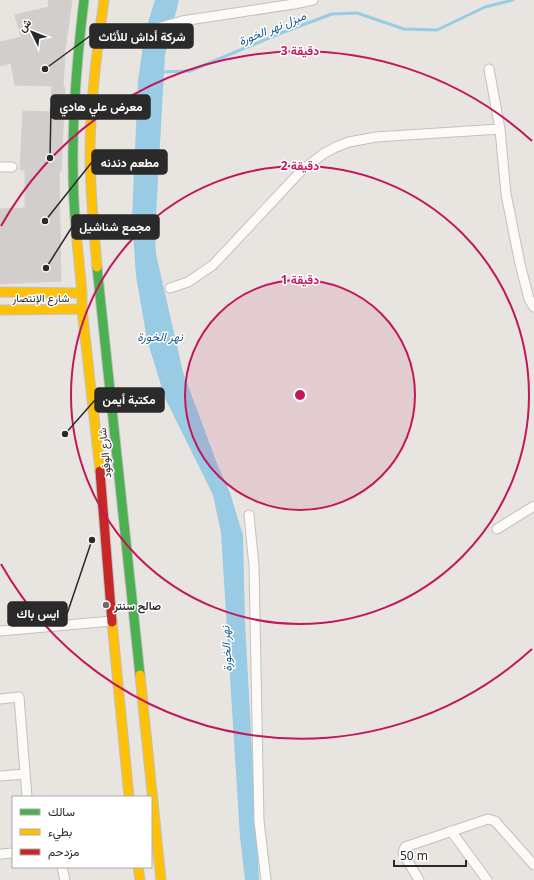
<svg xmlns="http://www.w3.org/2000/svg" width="534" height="880" font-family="'Noto Sans',Vazirmatn,sans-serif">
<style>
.water{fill:#99cce4}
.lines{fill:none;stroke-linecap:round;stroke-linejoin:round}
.stream{stroke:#99cce4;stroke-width:3}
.building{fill:#d1cecb;stroke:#d3d0cc}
.street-casing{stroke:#c1c1c0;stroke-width:11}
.fast-casing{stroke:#c1c1c0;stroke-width:11}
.slow-casing{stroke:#c1c1c0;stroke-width:11}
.jam-casing{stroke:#c1c1c0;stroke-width:11}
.street{stroke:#fcfbfa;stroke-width:9}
.fast{stroke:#4caf50;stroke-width:9}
.slow{stroke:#ffc107;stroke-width:9}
.jam{stroke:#c62828;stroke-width:9}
.ring{fill:none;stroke:#c2185b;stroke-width:2}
.poi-dot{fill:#6c6b6a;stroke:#fff;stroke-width:1.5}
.labels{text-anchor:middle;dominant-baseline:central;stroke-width:3;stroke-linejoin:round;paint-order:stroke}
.street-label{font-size:11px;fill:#2a2a2a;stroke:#fff}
.poi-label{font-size:11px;font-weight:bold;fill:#2a2a2a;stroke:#fff;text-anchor:start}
.water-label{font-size:12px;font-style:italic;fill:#175f90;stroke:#fff}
.centre{fill:#c2185b;stroke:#fff;stroke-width:2}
.ring-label{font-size:12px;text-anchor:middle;font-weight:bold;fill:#c2185b;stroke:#fff;stroke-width:3;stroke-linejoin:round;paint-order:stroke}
.leader{fill:none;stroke:#2a2a2a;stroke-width:1.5}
.callout-dot{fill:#2a2a2a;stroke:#fff;stroke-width:1.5}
.callout{fill:#2a2a2a;stroke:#2a2a2a;stroke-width:1.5}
.callout-label{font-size:12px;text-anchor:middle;font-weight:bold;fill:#fff}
</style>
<rect width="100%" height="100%" fill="#e8e5e0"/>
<!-- water -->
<path class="water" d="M155,0H179L165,55L155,233L156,254L183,372L216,461L230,493L243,535L245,621L259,880H245L240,837L221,533L213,495L165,398L147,340L136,276L132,219L138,80L145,32Z"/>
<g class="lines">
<!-- stream -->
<path class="stream" d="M160,72L190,71L281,33L332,14L357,13L404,29L437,30L485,7L513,0"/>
</g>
<!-- building -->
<path class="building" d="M48,0H72L64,58H65L63,87H65L61,171H59L61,281L0,284V209L25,208V170H20L23,111L50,112L52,86L15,85L11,63L0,66V42L21,37L15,15L49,7Z"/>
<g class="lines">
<!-- street casing -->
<g class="street-casing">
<path id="street" d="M98,45L182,21L294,4L313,0
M489,69L500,129L506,194L520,264L529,299L534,307
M0,167H12
M170,288L188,282L213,265L301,171L323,154L336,147L349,142L376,137L500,129
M249,515L254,566L259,821L266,880
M497,529L534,506
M0,631L112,621
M0,699L19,697L27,797
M0,776L25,774
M451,831L487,880
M0,854L13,853
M62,867L65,880
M419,880L403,853L405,847L488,819L495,821L534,865"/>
</g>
<!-- fast casing -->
<g class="fast-casing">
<path id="fast" d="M76,230C69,153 75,76 84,0
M97,267L140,675"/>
</g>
<!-- slow casing -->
<g class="slow-casing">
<path id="slow" d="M76,230L82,293V309L100,471
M97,267C94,229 90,192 90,154C90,103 97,51 104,0
M0,292L82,293
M0,310L82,309
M112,622L129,797
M140,675L161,880
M138,867L140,880"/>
</g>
<!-- jam casing -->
<g class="jam-casing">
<path id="jam" d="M100,471L112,622"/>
</g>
<!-- street -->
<use href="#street" class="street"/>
<!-- fast -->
<use href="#fast" class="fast"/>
<!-- slow -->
<use href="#slow" class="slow"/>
<!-- jam -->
<use href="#jam" class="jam"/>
</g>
<!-- distance rings -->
<circle cx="300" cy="395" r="115" fill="#c2185b" fill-opacity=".12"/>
<g class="ring">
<circle cx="300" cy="395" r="115"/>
<circle cx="300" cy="395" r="229"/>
<path d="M532 649A344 344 0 0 1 1 564M1 226A344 344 0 0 1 532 141"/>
</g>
<!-- markers -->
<circle class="poi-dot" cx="106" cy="605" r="4"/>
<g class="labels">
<!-- street labels -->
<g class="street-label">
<text x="41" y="297">شارع الإنتصار</text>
<text transform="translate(104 453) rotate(-96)">شارع الوفود</text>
</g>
<!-- poi labels -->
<g class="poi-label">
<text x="114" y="605">صالح سنتر</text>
</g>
<!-- water labels -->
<g class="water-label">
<text transform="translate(272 28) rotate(-22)">مبزل نهر الخورة</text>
<text x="160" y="336">نهر الخورة</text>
<text transform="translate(226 649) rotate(-93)">نهر الخورة</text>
</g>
</g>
<circle cx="300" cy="395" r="6" class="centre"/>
<g class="ring-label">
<text x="300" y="55">3 دقيقة</text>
<text x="300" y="170">2 دقيقة</text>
<text x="300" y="284">1 دقيقة</text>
</g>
<!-- callouts -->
<path class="leader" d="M45 69L90 36M50 158L51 107M45 221L92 162M46 268L72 227M65 434L95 400M92 540L67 614"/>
<g class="callout-dot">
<circle cx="45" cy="69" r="4"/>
<circle cx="50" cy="158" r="4"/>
<circle cx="45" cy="221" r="4"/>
<circle cx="46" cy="268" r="4"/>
<circle cx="65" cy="434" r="4"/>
<circle cx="92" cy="540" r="4"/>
</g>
<g class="callout">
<rect x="90" y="24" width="103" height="24" rx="4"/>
<rect x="51" y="95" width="99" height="24" rx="4"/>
<rect x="92" y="150" width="75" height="24" rx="4"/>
<rect x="72" y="215" width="87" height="24" rx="4"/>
<rect x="95" y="388" width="69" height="24" rx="4"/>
<rect x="8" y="602" width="59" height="24" rx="4"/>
</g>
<g class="callout-label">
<text x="142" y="41">شركة أداش للأثاث</text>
<text x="101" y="111">معرض علي هادي</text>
<text x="130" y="167">مطعم دندنه</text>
<text x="115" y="231">مجمع شناشيل</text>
<text x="129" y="404">مكتبة أيمن</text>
<text x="38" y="618">ايس باك</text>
</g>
<!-- legend -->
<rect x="12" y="796" width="140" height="72" fill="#ffffff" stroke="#aaaaaa"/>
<rect x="20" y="809" width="20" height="6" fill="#4caf50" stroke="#aaaaaa"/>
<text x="48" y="816" font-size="12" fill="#2a2a2a">سالك</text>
<rect x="20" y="829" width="20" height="6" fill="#ffc107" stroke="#aaaaaa"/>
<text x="48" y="836" font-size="12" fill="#2a2a2a">بطيء</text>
<rect x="20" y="849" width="20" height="6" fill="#c62828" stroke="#aaaaaa"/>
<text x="48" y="856" font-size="12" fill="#2a2a2a">مزدحم</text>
<!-- north arrow -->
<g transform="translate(32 32) rotate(313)" stroke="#ffffff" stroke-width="3" paint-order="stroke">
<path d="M0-3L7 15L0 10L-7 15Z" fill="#2a2a2a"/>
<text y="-6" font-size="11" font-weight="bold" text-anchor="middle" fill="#2a2a2a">ش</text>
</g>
<!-- scale -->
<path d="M394 860v6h72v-6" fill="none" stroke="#2a2a2a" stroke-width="2"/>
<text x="400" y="860" font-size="12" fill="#2a2a2a" stroke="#ffffff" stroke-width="3" paint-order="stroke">50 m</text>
</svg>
